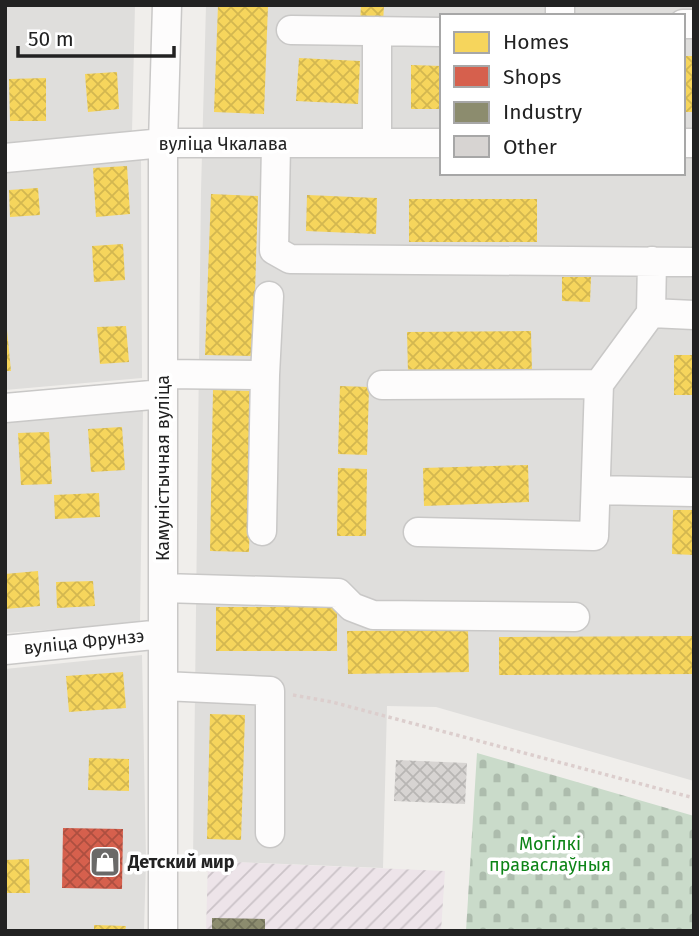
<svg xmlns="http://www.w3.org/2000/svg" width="699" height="936" font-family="'Fira Sans',sans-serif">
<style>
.residential{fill:#dfdedc;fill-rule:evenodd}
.industrial{fill:url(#industrial-furrows)}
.cemetery{fill:url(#cemetery-stones)}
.homes{fill:url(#homes-cross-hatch)}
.shops{fill:url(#shops-cross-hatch)}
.industry{fill:url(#industry-cross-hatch)}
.building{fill:url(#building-cross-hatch)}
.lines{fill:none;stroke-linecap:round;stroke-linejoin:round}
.minor-casing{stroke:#c9c8c7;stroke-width:31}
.path{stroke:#dccecd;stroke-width:3.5;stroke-dasharray:3.5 3.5;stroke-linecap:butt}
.minor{stroke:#fdfcfc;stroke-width:28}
.labels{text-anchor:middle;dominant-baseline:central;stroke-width:7;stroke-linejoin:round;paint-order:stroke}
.street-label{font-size:18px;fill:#222;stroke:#fff}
.park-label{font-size:18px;fill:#0c8416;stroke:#fff}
.poi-label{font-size:18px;font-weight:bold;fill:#222;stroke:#fff;text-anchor:start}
</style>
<defs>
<pattern id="industrial-furrows" width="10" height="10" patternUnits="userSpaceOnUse" patternTransform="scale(1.75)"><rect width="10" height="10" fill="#ede4e9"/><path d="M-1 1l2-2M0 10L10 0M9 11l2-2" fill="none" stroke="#cbc3c8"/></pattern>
<pattern id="cemetery-stones" width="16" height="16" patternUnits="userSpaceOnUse" patternTransform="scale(1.75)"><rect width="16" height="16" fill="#cadbca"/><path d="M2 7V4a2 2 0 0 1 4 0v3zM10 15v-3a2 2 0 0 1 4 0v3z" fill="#adbcad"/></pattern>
<pattern id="homes-cross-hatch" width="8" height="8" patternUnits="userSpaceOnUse" patternTransform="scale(1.75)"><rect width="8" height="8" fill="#f6d55c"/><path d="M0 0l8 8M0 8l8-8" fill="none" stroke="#d3b750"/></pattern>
<pattern id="shops-cross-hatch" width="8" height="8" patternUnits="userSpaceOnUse" patternTransform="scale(1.75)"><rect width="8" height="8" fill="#d6604d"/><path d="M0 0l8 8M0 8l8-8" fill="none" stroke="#ad4f40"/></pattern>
<pattern id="industry-cross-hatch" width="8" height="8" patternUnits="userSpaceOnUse" patternTransform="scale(1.75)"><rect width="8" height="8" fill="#8c8c6e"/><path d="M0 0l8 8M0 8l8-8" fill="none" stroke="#72725a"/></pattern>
<pattern id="building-cross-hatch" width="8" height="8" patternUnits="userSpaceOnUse" patternTransform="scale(1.75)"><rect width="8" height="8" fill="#d7d4d2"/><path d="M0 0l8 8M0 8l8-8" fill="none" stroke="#b8b6b4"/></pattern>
</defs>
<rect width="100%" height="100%" fill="#f0eeeb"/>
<!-- residential -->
<path class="residential" d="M5,5H135L132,132L5,144Z
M206,5H694V781L436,707L387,706L383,868L208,861L193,862L201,191ZM442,16H683V173H442Z
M141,157L142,378L5,390V170Z
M143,408L140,623L5,633V419Z
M142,655L146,860L144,931H5V669Z"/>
<!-- industrial -->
<path class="industrial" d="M208,861L445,871L441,931H206Z"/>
<!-- cemetery -->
<path class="cemetery" d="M477,753L694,816V931H466Z"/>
<!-- homes -->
<path class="homes" d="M218,5H268L264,114L214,112Z
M361,5H384L383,24H360Z
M683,56H694V112H683Z
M299,58L360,61L358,104L296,101Z
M411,65L442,66V109H411Z
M117,72L119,109L88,112L85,74Z
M46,78V121H10L9,79Z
M127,166L130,214L96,217L93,168Z
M38,188L40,215L10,217L9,190Z
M211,194L258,196L253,356L205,355Z
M307,195L377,198L376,234L306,231Z
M409,199H537V242H409Z
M123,244L125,280L94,282L92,246Z
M562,277H591L590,302L562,301Z
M126,326L129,362L100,364L97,327Z
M5,330H7L11,371H5Z
M531,331L532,372L408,373L407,332Z
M674,355H694V395H674Z
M340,386L369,387L367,455L338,454Z
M213,390L253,391L249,552L210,551Z
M122,427L125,470L91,472L88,429Z
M49,432L52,484L21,485L18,433Z
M528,465L529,502L424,506L423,468Z
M338,468L367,469L366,536H337Z
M99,493L100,517L55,519L54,495Z
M673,510H694V555L672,554Z
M38,571L40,606L5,609V574Z
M93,581L95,606L57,608L56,582Z
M216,607H337V651H216Z
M468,630L469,672L348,674L347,631Z
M694,636V674L499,675V637Z
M123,672L126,708L69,712L66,676Z
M210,714L245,715L241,840L207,839Z
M89,758L129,759V791L88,790Z
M29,859L30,893H5V860Z
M94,925L126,926L125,931H94Z"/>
<!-- shops -->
<path class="shops" d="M63,828L123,829L122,889L62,888Z"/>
<!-- industry -->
<path class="industry" d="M212,918L265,919V931H212Z"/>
<!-- building -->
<path class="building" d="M396,760L467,763L465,804L394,801Z"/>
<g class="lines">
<!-- minor casing -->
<g class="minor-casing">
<path id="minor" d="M560,16V5
M683,24H694
M291,30L442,32
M377,143V31
M683,143H694
M276,145L274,250L290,259L694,262
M5,158L163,143H442
M651,313L694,315
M163,374L265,375L269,296
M382,385L599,384
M5,408L163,394
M596,490L694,492
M262,531L265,375
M418,532L594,536L599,384L651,313L652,261
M163,588L338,593L352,607L373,615L575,617
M5,650L163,634
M163,686L270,691V833
M163,931V143L167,5"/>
</g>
<!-- path -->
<path class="path" d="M293,695L332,702L694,798"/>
<!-- minor -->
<use href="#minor" class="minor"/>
</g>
<!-- icons -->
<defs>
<g id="shop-square" transform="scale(1.575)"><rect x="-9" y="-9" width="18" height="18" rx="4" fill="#6a6968" stroke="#fff"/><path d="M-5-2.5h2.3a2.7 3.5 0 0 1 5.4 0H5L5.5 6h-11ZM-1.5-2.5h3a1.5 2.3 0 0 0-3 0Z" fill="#fff"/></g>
</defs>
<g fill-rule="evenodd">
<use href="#shop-square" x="105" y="862"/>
</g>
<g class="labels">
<!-- street labels -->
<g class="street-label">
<text x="223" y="144">вуліца Чкалава</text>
<text transform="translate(163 468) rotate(-90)">Камуністычная вуліца</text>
<text transform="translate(84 642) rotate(-6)">вуліца Фрунзэ</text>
</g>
<!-- park labels -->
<g class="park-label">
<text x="550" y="844">Могілкі<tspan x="550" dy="21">праваслаўныя</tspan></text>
</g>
<!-- poi labels -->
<g class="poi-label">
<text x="128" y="862">Детский мир</text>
</g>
</g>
<!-- border -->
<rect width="699" height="936" fill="none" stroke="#222222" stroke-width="14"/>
<!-- legend -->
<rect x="440" y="14" width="245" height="161" fill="#ffffff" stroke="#a7a7a7" stroke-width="2"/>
<rect x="454" y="32" width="35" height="21" fill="#f6d55c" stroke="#a7a7a7" stroke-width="2"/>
<text x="503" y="49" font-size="21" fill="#222222">Homes</text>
<rect x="454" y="66" width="35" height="21" fill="#d6604d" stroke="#a7a7a7" stroke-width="2"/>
<text x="503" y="84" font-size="21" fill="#222222">Shops</text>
<rect x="454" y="102" width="35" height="21" fill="#8c8c6e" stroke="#a7a7a7" stroke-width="2"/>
<text x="503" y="119" font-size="21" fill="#222222">Industry</text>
<rect x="454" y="136" width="35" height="21" fill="#d7d4d2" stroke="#a7a7a7" stroke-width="2"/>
<text x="503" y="154" font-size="21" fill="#222222">Other</text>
<!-- scale -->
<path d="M18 46v10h156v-10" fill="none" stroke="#222222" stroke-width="3.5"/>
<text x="28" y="46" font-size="21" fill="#222222" stroke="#ffffff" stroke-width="5" paint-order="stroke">50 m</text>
</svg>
